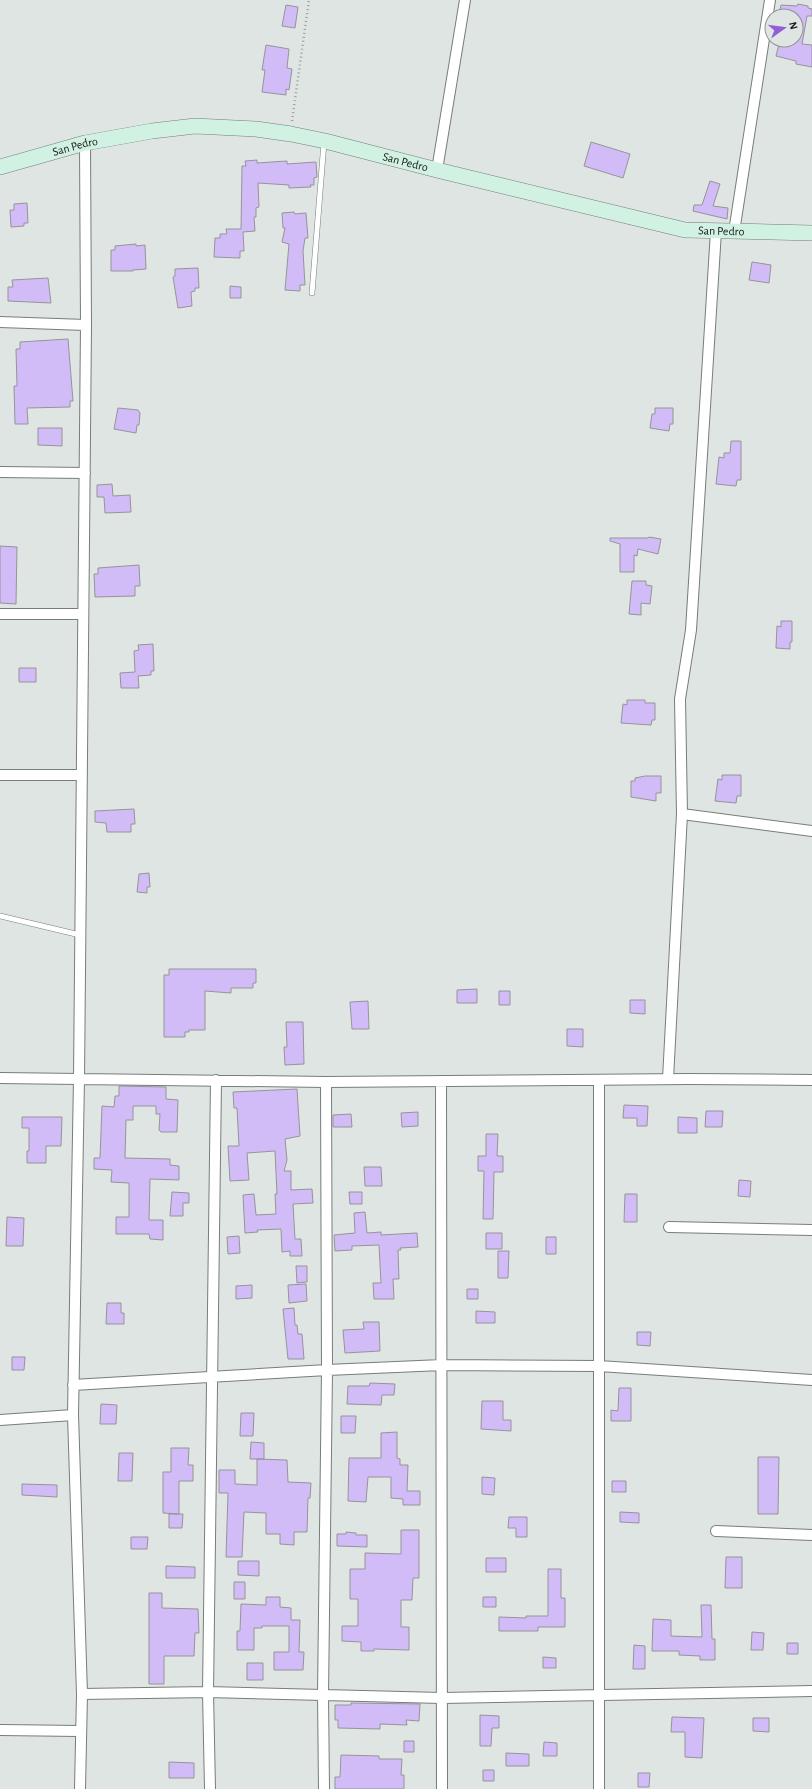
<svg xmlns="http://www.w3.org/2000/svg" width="812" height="1789" font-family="'Alegreya Sans',sans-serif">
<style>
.building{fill:#d1bcf8;stroke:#969499}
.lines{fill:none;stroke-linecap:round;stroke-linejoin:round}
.lane-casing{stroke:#777d7a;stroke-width:6}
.street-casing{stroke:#777d7a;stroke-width:12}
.secondary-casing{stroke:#777d7a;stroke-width:16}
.path{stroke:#999e9b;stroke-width:2.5;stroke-dasharray:1 3;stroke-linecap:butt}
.lane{stroke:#fff;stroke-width:5}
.street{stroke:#fff;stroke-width:10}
.secondary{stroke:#d1f1e3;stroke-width:15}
.labels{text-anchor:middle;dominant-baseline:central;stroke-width:4;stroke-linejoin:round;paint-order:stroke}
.street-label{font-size:12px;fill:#191b1a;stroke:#dfe5e2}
</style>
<rect width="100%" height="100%" fill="#dfe5e2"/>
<!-- building -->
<path class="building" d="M798,4L808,6V8L812,9V16H807L802,44L812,45V67L796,64V61L776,56L780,40H796V16H779L781,5L797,6Z
M286,5L298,7L295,28L282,26Z
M266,45L289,49L287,68L292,69L289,90L286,89V95L262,92L265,70H262Z
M591,142L630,154L623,178L584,166Z
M257,160V163L287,161V164L316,162L317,177L314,178V185H310L311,187L289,188V185L258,183L259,207L256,208V217H254L255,231L243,232L244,251H240V258L214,257L215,238H220V234H227L226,229H241L242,166H246L245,161Z
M710,181L720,184L713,206L728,208L727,219L693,211L694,205H702Z
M27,203L28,223H24V226L11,227L10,210H14V204Z
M294,212L295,214L306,213L308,238H305L303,251L305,285H300V291L285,290L289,244L282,242L285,228H283L282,213Z
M136,244V246L145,245L146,269L133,270V271H111V250H115V246Z
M752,262L771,265L769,283L749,280Z
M198,268L199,288H195V291L191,292L192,306L178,308L173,277L175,276V269Z
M48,278L51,303L8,301V287H13L12,280Z
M230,286L241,287V298H230Z
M68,339L73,401H70V407L27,408L28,424H15L14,386H17L16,349H20V342Z
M118,408L138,410L140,413L139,425H137L136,433L114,429Z
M655,408H673V424H670L669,431L650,428L652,414H655Z
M38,428H62V446L38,445Z
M731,441H741V480H737L736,486L716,484L719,457L724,458V453H730Z
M112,484L113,496L130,495L131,512L105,513L104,497H97V485Z
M649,537L661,539L658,554L638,549L637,556L634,555V572H620V544L610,541V538H648Z
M0,546L17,547L16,604L0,603Z
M139,565L140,586H135V596L95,597L94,574H98V568Z
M632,581H646V585L652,586L650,604L641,603V615L629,614Z
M781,621H792V642H790V649L776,648L777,626L781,627Z
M153,644L154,671H151V675L138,676L139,688H121L120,673L135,672L134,651L139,650L138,645Z
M19,668H36V682H19Z
M627,700H645V703H655V720H652L651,725L621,723L623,704L627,705Z
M722,775H741V796H737L736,803L715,801L718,779L722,780Z
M645,776H661V793H656V801L631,797V781H635V778Z
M134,809L135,824H131V832H107L106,823L95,822V811Z
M149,873L150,887H147V893L137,892L139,874Z
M169,969H256V983H253V988H231V993L205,991V1030H189V1032H185V1037H164V975H169Z
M477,989V1003H457V990Z
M499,991H510V1005H499Z
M630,1000H645V1014L630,1013Z
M368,1001L369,1029H352L350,1002Z
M286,1022H303L304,1064L285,1065L284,1047H287Z
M567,1029H583V1047L567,1046Z
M119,1086L166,1087V1099L178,1100L177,1132H161L159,1130L160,1114H156V1106H133V1120H126L125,1158L170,1159V1165L179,1166V1180L150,1179L149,1220H163V1240L150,1239L149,1234H116V1217H129V1183L111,1182L112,1170L94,1169V1158H100L102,1106L114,1107L115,1096H119Z
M297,1089L300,1136L285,1139L287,1160L284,1171H291V1190L312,1189L313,1203L293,1204L295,1239H301L302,1256H290V1251L282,1252L281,1229L257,1230L258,1232L245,1233L243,1195L254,1194L256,1215L276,1214L275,1194H277L275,1151L247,1153L249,1180L230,1181L228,1146H239L237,1108H234L233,1092Z
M624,1105L648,1106L647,1126H637V1118H623Z
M706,1111H723L722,1127H705Z
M418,1112V1126L402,1127L401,1113Z
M351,1114L352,1127H333V1115Z
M22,1117H62L61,1146H46V1163H27V1151H29V1128H22Z
M678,1117L697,1118V1133H678Z
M486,1134H498L497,1156H503V1172H494L493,1219H483L484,1171H478V1156H486Z
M364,1167H381L382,1186H365Z
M739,1180L751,1181L750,1197L738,1196Z
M172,1192L189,1193V1203H183V1216H170Z
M349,1192H362V1204H350Z
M625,1194H637V1222H624Z
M365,1212L367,1233L381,1232V1235L417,1233L418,1247L400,1248L401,1250H398L399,1279H393L394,1299H374L373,1283H381L379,1245L352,1246V1250L335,1251L334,1235L355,1233L354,1213Z
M7,1217L24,1218L23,1246H6Z
M486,1233H502V1249H486Z
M239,1236L240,1253L228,1254L227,1237Z
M546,1237H556V1254H546Z
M498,1251H509L508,1278H498Z
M296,1266H307V1282L297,1283Z
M306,1284L307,1301L289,1303L288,1285Z
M252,1285V1298L236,1299V1286Z
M467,1289H478V1299H467Z
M107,1303H121V1313H124V1324H106Z
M294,1308L295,1325H297L298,1334H302L304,1359H288L283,1309Z
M476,1311L495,1312V1323H476Z
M363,1322H379L380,1351L345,1353L343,1330L364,1329Z
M637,1332H651L650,1346L637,1345Z
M12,1357H25L24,1370H12Z
M370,1383L395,1384L394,1395H382L381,1405L347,1404L348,1386H369Z
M619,1388H631V1421H611V1410L618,1411Z
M482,1401H503V1420H511V1431L481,1429Z
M101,1404L117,1405L116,1424H100Z
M241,1413H254L253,1436H240Z
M341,1416H356L355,1433H341Z
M397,1432V1458L400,1459V1465H408L407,1491H420V1505H403V1499L391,1498V1477H368L366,1502L348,1501L349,1458H381V1433Z
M251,1442L264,1443V1459H250Z
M171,1448H189L188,1465H193V1481H179V1514L163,1513V1472H171Z
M119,1453H133L132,1481H118Z
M758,1457H779L778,1514H758Z
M257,1459L287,1460L288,1482L311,1483L310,1498H308L307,1532H294V1545L280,1544V1534H266V1513L244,1512L242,1557H226L228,1493H219V1470H235V1484L257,1485Z
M482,1477L495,1478L494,1495L482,1494Z
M612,1481H626V1492H612Z
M22,1484L57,1485V1497L22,1495Z
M620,1512L639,1513V1523L620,1522Z
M169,1514H183L182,1528H169Z
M509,1517H527V1537H516V1528H508Z
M401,1530H419V1578H413L412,1600H401V1627H409V1650L374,1649V1651H361V1642L342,1641V1626H358V1599H350V1569H365V1553L401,1554Z
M346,1532L356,1533V1535H367V1547L337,1546V1534H346Z
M131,1537H148L147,1549H131Z
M726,1557H742V1588H725Z
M486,1558H506V1572H486Z
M238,1561H259V1576L238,1575Z
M166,1566L195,1567V1578H166Z
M548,1569H561V1598H565V1627H538V1631H499V1617L526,1618V1616H548Z
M234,1582H245V1599H234Z
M149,1593H162V1608L198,1609L199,1633H195L194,1656H164V1684H149Z
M266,1597H280V1607L291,1608V1620H300L299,1652H304L303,1670H274V1652H289V1626H262V1628H254V1650H237V1631H240L241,1604L266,1605Z
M483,1597H496V1607H483Z
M701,1605H711L712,1639H715V1660H700V1656L679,1655V1651H652L653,1619L671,1620V1636L702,1637Z
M752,1632L764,1633L763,1650H751Z
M787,1643H798V1654H787Z
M634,1645L645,1646V1669H633Z
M543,1657L556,1658V1668H543Z
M247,1663H263V1680H247Z
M351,1703L420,1704L419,1721L406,1720L407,1725L380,1724V1729L338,1728V1720H335V1705H351Z
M480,1715L499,1716V1728H492L491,1746H480Z
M672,1717L704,1718L702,1758L685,1757V1732H671Z
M753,1718H769V1732L753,1731Z
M404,1741H414V1752H404Z
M544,1742L557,1743V1756H543Z
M506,1753L529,1754V1766H506Z
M341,1755L379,1756V1759H402L401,1775H404V1789H335V1777H340Z
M169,1762L194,1763V1778H169Z
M483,1770H494V1781H483Z
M638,1773H650L649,1787H638Z"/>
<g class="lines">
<!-- lane casing -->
<g class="lane-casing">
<path id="lane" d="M312,293L324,142
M0,916L80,935"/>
</g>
<!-- street casing -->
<g class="street-casing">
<path id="street" d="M437,170L465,0
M734,232L770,0
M0,322L86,325
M0,472L85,473
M0,614H83
M0,775H82
M682,814L812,831
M0,1078L326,1082L689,1079L812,1080
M668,1079L682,814L680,699L691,630L716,231
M599,1080V1789
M441,1081L442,1789
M669,1227L812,1230
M73,1385L327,1370L442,1365L599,1366L812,1380
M0,1420L73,1415
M716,1531L812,1535
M82,1694L208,1692L442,1698L812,1691
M0,1730L80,1731
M80,1789L82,1694L73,1415L79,1079L86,325L85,143
M210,1789L208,1692L216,1080
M324,1789L323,1695L327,1370L326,1082"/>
</g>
<!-- secondary casing -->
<g class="secondary-casing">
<g id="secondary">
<path id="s1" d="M0,167L85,143L152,131L195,126L256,129L291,134L325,141L437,170L685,230L812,233"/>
</g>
</g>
<!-- path -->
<path class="path" d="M292,121L309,0"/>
<!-- lane -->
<use href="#lane" class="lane"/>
<!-- street -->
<use href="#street" class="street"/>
<!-- secondary -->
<use href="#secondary" class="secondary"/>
</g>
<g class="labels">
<!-- street labels -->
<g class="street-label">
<text stroke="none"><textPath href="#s1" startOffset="78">San Pedro</textPath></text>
<text stroke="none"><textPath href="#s1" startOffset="414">San Pedro</textPath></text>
<text stroke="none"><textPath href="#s1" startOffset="738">San Pedro</textPath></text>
</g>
</g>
<!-- north arrow -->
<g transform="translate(784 28) rotate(76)"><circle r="19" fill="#dfe5e2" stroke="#909492"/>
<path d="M0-3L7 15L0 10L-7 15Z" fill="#925ed7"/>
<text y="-6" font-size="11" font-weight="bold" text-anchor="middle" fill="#191b1a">N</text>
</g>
</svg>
